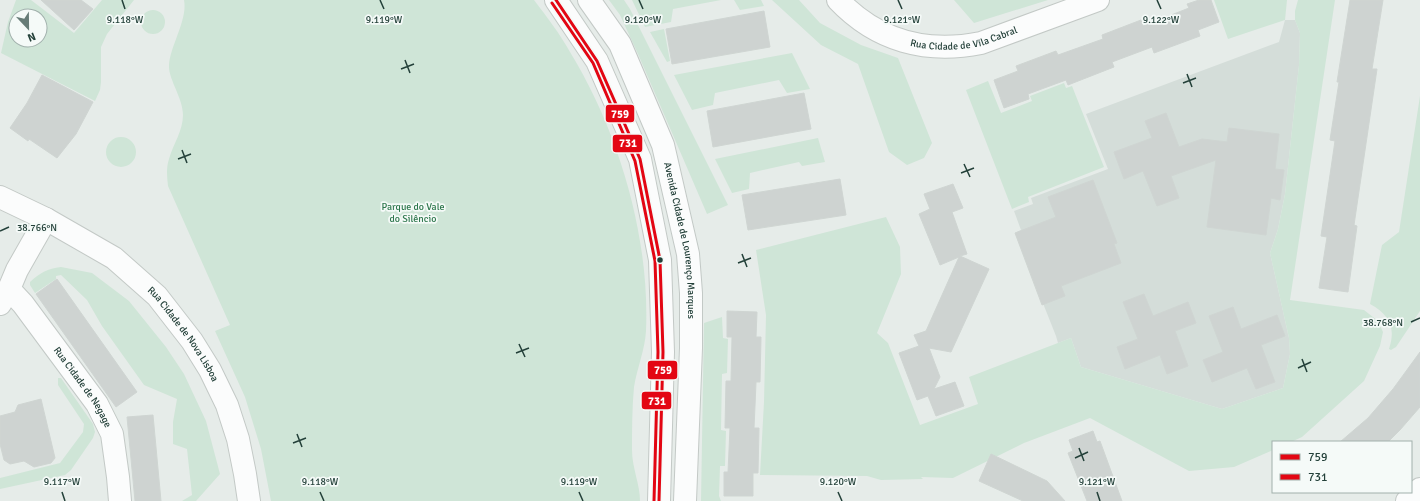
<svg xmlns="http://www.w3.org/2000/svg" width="1420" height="501" font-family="Signika,sans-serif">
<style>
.built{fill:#d4ddd9}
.green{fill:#cfe5d7;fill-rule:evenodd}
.building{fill:#ced3d1;stroke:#cfd5d2}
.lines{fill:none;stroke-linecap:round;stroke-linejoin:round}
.minor-casing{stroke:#c3c9c6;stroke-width:24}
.tertiary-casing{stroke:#c3c9c6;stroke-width:24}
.minor{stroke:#fbfcfc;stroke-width:22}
.tertiary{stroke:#fbfcfc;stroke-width:22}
.bus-1-casing{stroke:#f5faf8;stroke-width:6}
.bus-2-casing{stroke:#f5faf8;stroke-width:6}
.bus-1{stroke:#e30613;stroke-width:3}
.bus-2{stroke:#e30613;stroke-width:3}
.ticks{fill:none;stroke:#234039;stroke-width:1.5}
.bus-dot{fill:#234039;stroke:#f5faf8;stroke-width:1.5}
.labels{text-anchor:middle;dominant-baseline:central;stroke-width:3.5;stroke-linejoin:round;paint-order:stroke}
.street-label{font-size:10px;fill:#234039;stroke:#f5faf8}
.park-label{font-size:10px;fill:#2d774c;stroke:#f5faf8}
.ticks-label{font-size:10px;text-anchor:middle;fill:#234039;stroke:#f5faf8;stroke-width:3.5;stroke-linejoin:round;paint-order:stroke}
.line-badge{stroke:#f5faf8;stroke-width:1.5}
.badge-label{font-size:11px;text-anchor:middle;font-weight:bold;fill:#fff}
</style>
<rect width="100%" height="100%" fill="#e6ece9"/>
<!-- built -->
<path class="built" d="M1285,20H1295L1300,33L1299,65L1285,194L1278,229L1270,253L1289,338L1290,354L1283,388L1222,409L1081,367L1071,338L1058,343L1056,336L1015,233L1021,230L1014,211L1033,204L1031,198L1108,169L1086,114L1279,42Z"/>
<!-- green -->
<path class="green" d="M16,0H31L74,33L102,0H134L107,34L101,47V82L100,90L95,101L1,53L8,22ZM16,16H40V40H16Z
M184,0H534C547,17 560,34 570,52C619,132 650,237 646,331C645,350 637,368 634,387C632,408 632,430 632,450C632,468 640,484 640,501H271L261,449L245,397L215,331L230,325L168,186C167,177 166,168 169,159C173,144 183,131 183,115C183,98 168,79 169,65C170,46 188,19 184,0Z
M609,0H624L630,9L728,205L707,214L638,54L620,15Z
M632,0H721L673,9L671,22L645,27Z
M734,0H761L764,6L740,10Z
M772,0H799L820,23L861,45L898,58L932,143L924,158L907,165L889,152L858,64L821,45Z
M954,0H1048L974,23Z
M1214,0H1287L1285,20L1228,39Z
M1298,0H1335L1290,300L1364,310L1378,321L1383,332L1380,346L1364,381L1302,437L1291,442H1273V450L1234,467L1189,471L1090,418L1024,443L953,478L921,477L923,479L881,480L867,476L760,475L764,402L766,315L756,250L886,217L900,247L901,274L877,333L888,343L920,425L978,404L969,377L1071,338L1081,367L1222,409L1283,388L1290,354L1289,338L1270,253L1278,229L1285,194L1299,65L1300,33L1295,20V11Z
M141 22a12 12 0 1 1 24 0a12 12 0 1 1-24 0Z
M664,29L670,61L667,62L650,32Z
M792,53L810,89L787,93L779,80L715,93L713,105L692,110L674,75Z
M988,81L1001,113L1032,101L1030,96L1064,83L1066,88L1072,86L1104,167L1028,197L1029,202L1012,209L966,90Z
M1420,96V311L1396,347L1391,350L1389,349C1396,328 1390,315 1370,304L1382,245L1399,232Z
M106 152a15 15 0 1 1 30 0a15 15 0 1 1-30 0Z
M818,138L825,162L802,166L799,162L750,173L749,189L732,193L715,159Z
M61,267L92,273L129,301L166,347L184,374L206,421L220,474L196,501H182L192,495L187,449L173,444V422L177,399L144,385L102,326L87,300L61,275L56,276V279L35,293L30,285V282C41,272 47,269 61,267Z
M722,317L723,338L728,339L727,373L722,374L721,430L726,431L725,466H720L719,496L721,501H701L704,323Z
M58,378H61L93,424L95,432L93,438L71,470L65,475L0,489V478L60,463L83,432L84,424L58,385Z"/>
<!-- building -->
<path class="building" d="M41,0H81L93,9L74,30Z
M1199,0H1211L1219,22L1198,30L1200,36L1154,53L1152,47L1112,62L1114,67L1068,85L1066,80L1028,94L1029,99L1004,108L994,80L1018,71L1016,66L1056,51L1058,55L1103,39L1102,35L1141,20L1143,26L1189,8L1187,4Z
M1350,0H1383L1372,69H1377L1354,225L1357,226L1348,292L1319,288L1327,237L1321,236L1335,141L1330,140L1339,82H1337Z
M764,11L770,47L672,64L666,29Z
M42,75L93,102L76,134L57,158L29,139L28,141L10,128L27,103Z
M804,93L811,129L713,147L707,111Z
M1166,113L1179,147L1202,139L1227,142L1229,128L1279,134L1275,169L1284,170L1280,200L1271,198L1266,235L1207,227L1216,160L1171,176L1179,198L1157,206L1143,171L1124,179L1114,152L1152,138L1145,121Z
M840,179L846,215L748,230L742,195Z
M1093,180L1117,243L1114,244L1121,263L1061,286L1065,296L1042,305L1015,233L1056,217L1048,197Z
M953,184L963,208L952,212L967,254L960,256L989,269L951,352L929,348L940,377L934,389L955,382L964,406L936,416L928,396L917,400L899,353L919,346L914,335L926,331L959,257L940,265L919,214L930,209L924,194Z
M57,279L137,392L116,407L36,294Z
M1144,294L1153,316L1188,302L1196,323L1175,331L1188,366L1167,374L1160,355L1125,369L1117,347L1138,339L1123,302Z
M1233,307L1241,329L1277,315L1285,336L1261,345L1275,382L1256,389L1247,368L1212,382L1203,360L1223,352L1209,316Z
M727,311L757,312L756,337H761L760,382H756L755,406L754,428H759L758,473H753V496H724V472H728L730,428H725L726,381H731L732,337H727Z
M1420,352V407L1400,430L1388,442H1340L1368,418L1393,389Z
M41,399L55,458L51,463L34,467L24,461L10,464L4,460L0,444V416L15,412L18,405Z
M153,415L161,501H135L127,417Z
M1093,431L1097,442L1100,441L1122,501H1087L1068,453L1073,451L1069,440Z
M991,454L1047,481L1065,501H1023L979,481Z"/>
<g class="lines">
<!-- minor casing -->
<g class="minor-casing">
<g id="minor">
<path id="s1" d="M838,0C877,41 926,54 981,43L1098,0"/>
<path id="s2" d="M0,197L46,219L114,258L157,296L192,341L210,370L227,405L238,439L245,474L249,501"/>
<path id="s3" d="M9,289L23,304L97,404L112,434L118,477L120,501"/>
<path d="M0,304L9,289L17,270L46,219"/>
<path d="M1407,501L1420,489"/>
</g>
</g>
<!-- tertiary casing -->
<g class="tertiary-casing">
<g id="tertiary">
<path d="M556,0L597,61L640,159L660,260L663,352L659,501"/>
<path id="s4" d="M589,0L620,44L663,145L688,254L691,293V348L685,501"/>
</g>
</g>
<!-- minor -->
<use href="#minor" class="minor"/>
<!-- tertiary -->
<use href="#tertiary" class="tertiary"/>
<!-- bus-1 casing -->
<g class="bus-1-casing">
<path id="bus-1" d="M556,0L597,61L640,159L660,260L663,352L659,501"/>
</g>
<!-- bus-2 casing -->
<g class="bus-2-casing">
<path id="bus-2" d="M552,3L593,63L635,161L655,261L658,352L654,501"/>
</g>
<!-- bus-1 -->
<use href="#bus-1" class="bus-1"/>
<!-- bus-2 -->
<use href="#bus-2" class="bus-2"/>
</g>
<!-- ticks -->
<path class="ticks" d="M122,0L125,9M380,0L384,9M639,0L643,9M898,0L902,9M1157,0L1161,9M405,60L410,73M401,69L414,64M1187,74L1192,87M1183,83L1196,78M182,150L187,163M178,159L191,154M964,164L970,177M961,173L974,168M0,231L9,227M742,254L747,267M738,263L751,258M1411,322L1420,318M519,344L525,357M516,353L529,348M1302,359L1307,372M1298,368L1311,362M297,434L302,447M293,443L306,438M1079,448L1084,461M1075,458L1088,452M62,492L65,501M320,492L324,501M579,492L583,501M838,492L842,501M1097,492L1100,501"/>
<!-- markers -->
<circle class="bus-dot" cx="660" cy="260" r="3.5"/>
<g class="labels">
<!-- street labels -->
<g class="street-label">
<text stroke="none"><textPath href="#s1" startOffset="140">Rua Cidade de Vila Cabral</textPath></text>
<text stroke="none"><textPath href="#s4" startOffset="261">Avenida Cidade de Lourenço Marques</textPath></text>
<text stroke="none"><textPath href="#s2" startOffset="233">Rua Cidade de Nova Lisboa</textPath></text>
<text stroke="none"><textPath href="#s3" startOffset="123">Rua Cidade de Negage</textPath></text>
</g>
<!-- park labels -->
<g class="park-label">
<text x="413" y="207">Parque do Vale<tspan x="413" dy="12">do Silêncio</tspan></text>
</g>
</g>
<g class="ticks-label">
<text x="125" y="23">9.118°W</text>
<text x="384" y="23">9.119°W</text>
<text x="643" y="23">9.120°W</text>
<text x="902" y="23">9.121°W</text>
<text x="1161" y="23">9.122°W</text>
<text x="37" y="231">38.766°N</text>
<text x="1383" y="326">38.768°N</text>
<text x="62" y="485">9.117°W</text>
<text x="320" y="485">9.118°W</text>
<text x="579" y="485">9.119°W</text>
<text x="838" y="485">9.120°W</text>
<text x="1097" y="485">9.121°W</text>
</g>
<g class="line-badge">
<rect x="605" y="104" width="30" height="19" rx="4" fill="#e30613"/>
<rect x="612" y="134" width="31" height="19" rx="4" fill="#e30613"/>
<rect x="647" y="360" width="31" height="20" rx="4" fill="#e30613"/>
<rect x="641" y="391" width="31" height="19" rx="4" fill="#e30613"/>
</g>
<g class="badge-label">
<text x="620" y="118">759</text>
<text x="628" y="147">731</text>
<text x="663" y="374">759</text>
<text x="657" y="405">731</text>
</g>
<!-- legend -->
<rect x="1272" y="441" width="140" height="52" fill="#f5faf8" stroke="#a1b0ac"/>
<rect x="1280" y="454" width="20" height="6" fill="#e30613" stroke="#a1b0ac"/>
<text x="1308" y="461" font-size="12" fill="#234039">759</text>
<rect x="1280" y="474" width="20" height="6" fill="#e30613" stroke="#a1b0ac"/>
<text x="1308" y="481" font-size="12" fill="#234039">731</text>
<!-- north arrow -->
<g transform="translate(28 28) rotate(158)"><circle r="19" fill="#f5faf8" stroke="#a1b0ac"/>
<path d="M0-3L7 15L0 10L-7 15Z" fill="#677c77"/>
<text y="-6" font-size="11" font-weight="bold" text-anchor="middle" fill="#234039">N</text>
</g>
</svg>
